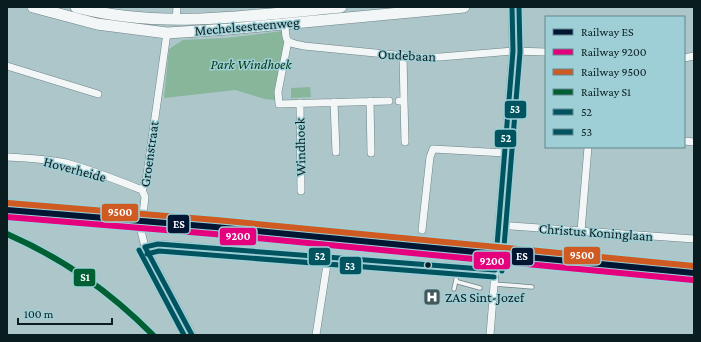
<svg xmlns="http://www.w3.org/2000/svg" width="701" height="342" font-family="'Crimson Pro',serif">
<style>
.green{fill:#88b69a}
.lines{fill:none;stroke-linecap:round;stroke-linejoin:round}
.service-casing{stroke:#6e8386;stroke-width:5}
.minor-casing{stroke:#6e8386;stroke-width:8}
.primary-casing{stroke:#6e8386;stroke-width:12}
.service{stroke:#f3f6f7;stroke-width:3.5}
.minor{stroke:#f3f6f7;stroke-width:7}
.primary{stroke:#f3f6f7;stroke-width:11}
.bus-1-casing{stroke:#9fcfd6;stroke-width:8}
.bus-2-casing{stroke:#9fcfd6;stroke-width:8}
.bus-1{stroke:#005460;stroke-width:5}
.bus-2{stroke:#005460;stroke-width:5}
.rail-1-casing{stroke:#9fcfd6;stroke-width:9}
.rail-2-casing{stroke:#9fcfd6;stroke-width:9}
.rail-3-casing{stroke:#9fcfd6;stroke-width:9}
.rail-4-casing{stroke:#9fcfd6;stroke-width:9}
.rail-1{stroke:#011633;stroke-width:6}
.rail-2{stroke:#e5007d;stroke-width:6}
.rail-3{stroke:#cf5a22;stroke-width:6}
.rail-4{stroke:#005f33;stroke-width:6}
.bus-dot{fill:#091c1f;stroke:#9fcfd6;stroke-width:1.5}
.labels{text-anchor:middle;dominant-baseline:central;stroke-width:3;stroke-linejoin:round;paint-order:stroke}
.street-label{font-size:14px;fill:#091c1f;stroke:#9fcfd6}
.park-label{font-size:14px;font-style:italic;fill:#013811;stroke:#9fcfd6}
.poi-label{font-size:14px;fill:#091c1f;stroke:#9fcfd6;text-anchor:start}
.line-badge{stroke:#9fcfd6;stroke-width:1.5}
.badge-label{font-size:11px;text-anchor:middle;font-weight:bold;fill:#fff}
</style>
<rect width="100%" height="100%" fill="#acc6c9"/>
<!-- green -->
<path class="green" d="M283,31L284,49L274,92L275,100L265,99L235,90L164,98L169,49L183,40L227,38Z
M310,87L311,97L291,98V88Z"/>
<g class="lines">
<!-- service casing -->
<g class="service-casing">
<path id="service" d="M457,268L456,280L458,282L480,288
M494,284L532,287
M454,289L456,280"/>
</g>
<!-- minor casing -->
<g class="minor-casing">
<path id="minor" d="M176,20L177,7
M285,24C286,43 285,42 304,46L416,57H440L513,51L546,52
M288,41L278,92L279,104L389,101
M684,58L694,56
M7,66L98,94
M370,101L371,153
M399,101H404L403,56
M404,101L405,142
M334,102L336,152
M300,103L301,191
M684,141L694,142
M7,157C27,158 47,159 66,163C92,170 117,180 142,190
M142,190L146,181L167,33
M142,190L145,197L141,231L145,247L192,335
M499,225L694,239
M422,230L430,157L433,149L505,153
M581,231L588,147
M145,247L158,244L328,258L495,270
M316,335L328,258
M490,335L513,51L512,7"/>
</g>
<!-- primary casing -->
<g class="primary-casing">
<path id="primary" d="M33,7L97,24L167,33L229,29L464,7
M76,7C162,30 253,15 341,7"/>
</g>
<!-- service -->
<use href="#service" class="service"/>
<!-- minor -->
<use href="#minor" class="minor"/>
<!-- primary -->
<use href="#primary" class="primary"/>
<!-- bus-1 casing -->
<g class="bus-1-casing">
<path id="bus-1" d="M145,247L158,244L495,270
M145,247L192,335
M495,270L513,51L512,7"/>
</g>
<!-- bus-2 casing -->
<g class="bus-2-casing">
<path id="bus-2" d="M139,250L184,335
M147,254L159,251L494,277
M502,271L520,52L519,7"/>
</g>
<!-- bus-1 -->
<use href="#bus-1" class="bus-1"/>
<!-- bus-2 -->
<use href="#bus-2" class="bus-2"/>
<!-- rail-1 casing -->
<g class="rail-1-casing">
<path id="rail-1" d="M7,210L215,227L694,273"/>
</g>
<!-- rail-2 casing -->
<g class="rail-2-casing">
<path id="rail-2" d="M7,217L214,234L693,280"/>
</g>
<!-- rail-3 casing -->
<g class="rail-3-casing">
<path id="rail-3" d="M8,203L216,220L694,266"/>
</g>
<!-- rail-4 casing -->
<g class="rail-4-casing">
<path id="rail-4" d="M7,234C64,259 109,291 153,335"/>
</g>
<!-- rail-1 -->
<use href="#rail-1" class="rail-1"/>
<!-- rail-2 -->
<use href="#rail-2" class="rail-2"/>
<!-- rail-3 -->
<use href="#rail-3" class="rail-3"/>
<!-- rail-4 -->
<use href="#rail-4" class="rail-4"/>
</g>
<!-- icons -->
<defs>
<g id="hospital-square" transform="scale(0.9)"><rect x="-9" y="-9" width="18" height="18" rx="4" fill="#42585a" stroke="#9fcfd6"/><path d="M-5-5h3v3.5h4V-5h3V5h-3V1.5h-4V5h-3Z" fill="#fff"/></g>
</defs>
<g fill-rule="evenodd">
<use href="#hospital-square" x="432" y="297"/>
</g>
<!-- markers -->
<circle class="bus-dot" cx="428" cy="265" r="3.5"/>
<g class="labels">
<!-- street labels -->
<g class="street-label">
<text transform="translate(247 26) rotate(-5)">Mechelsesteenweg</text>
<text transform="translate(407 55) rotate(3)">Oudebaan</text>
<text transform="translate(300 147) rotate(-91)">Windhoek</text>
<text transform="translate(149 154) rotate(-82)">Groenstraat</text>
<text transform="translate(75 169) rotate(15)">Hoverheide</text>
<text transform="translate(596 232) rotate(4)">Christus Koninglaan</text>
</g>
<!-- park labels -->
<g class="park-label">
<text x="251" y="64">Park Windhoek</text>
</g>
<!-- poi labels -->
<g class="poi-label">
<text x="445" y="297">ZAS Sint-Jozef</text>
</g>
</g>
<g class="line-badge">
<rect x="504" y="100" width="23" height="19" rx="4" fill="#005460"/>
<rect x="494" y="129" width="23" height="19" rx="4" fill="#005460"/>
<rect x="101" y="203" width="38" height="19" rx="4" fill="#cf5a22"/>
<rect x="167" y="214" width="23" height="20" rx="4" fill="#011633"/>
<rect x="219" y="227" width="38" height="19" rx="4" fill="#e5007d"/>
<rect x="563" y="246" width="38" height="19" rx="4" fill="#cf5a22"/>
<rect x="308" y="247" width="23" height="19" rx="4" fill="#005460"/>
<rect x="511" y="247" width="23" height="19" rx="4" fill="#011633"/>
<rect x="473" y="251" width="38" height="19" rx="4" fill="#e5007d"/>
<rect x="339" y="256" width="23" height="19" rx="4" fill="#005460"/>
<rect x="73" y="268" width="23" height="19" rx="4" fill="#005f33"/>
</g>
<g class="badge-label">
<text x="515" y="113">53</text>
<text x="506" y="142">52</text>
<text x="120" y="216">9500</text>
<text x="179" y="228">ES</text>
<text x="238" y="240">9200</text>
<text x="582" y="259">9500</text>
<text x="320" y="260">52</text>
<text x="522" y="260">ES</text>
<text x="492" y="265">9200</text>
<text x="350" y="270">53</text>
<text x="85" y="281">S1</text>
</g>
<!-- border -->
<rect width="701" height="342" fill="none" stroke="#091c1f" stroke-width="16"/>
<!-- legend -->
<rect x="545" y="16" width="140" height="132" fill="#9fcfd6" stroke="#63878d"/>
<rect x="553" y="29" width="20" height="6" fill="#011633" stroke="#63878d"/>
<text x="581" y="36" font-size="12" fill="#091c1f">Railway ES</text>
<rect x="553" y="49" width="20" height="6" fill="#e5007d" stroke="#63878d"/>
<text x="581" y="56" font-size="12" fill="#091c1f">Railway 9200</text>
<rect x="553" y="69" width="20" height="6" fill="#cf5a22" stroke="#63878d"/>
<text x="581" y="76" font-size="12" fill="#091c1f">Railway 9500</text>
<rect x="553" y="89" width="20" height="6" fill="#005f33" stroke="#63878d"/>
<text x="581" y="96" font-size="12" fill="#091c1f">Railway S1</text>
<rect x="553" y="109" width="20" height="6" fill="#005460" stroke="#63878d"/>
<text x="581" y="116" font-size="12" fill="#091c1f">52</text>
<rect x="553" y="129" width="20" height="6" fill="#005460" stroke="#63878d"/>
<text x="581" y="136" font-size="12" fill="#091c1f">53</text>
<!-- scale -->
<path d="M18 318v6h94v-6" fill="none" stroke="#091c1f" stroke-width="2"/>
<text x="24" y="318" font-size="12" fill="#091c1f" stroke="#9fcfd6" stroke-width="3" paint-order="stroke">100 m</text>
</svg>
